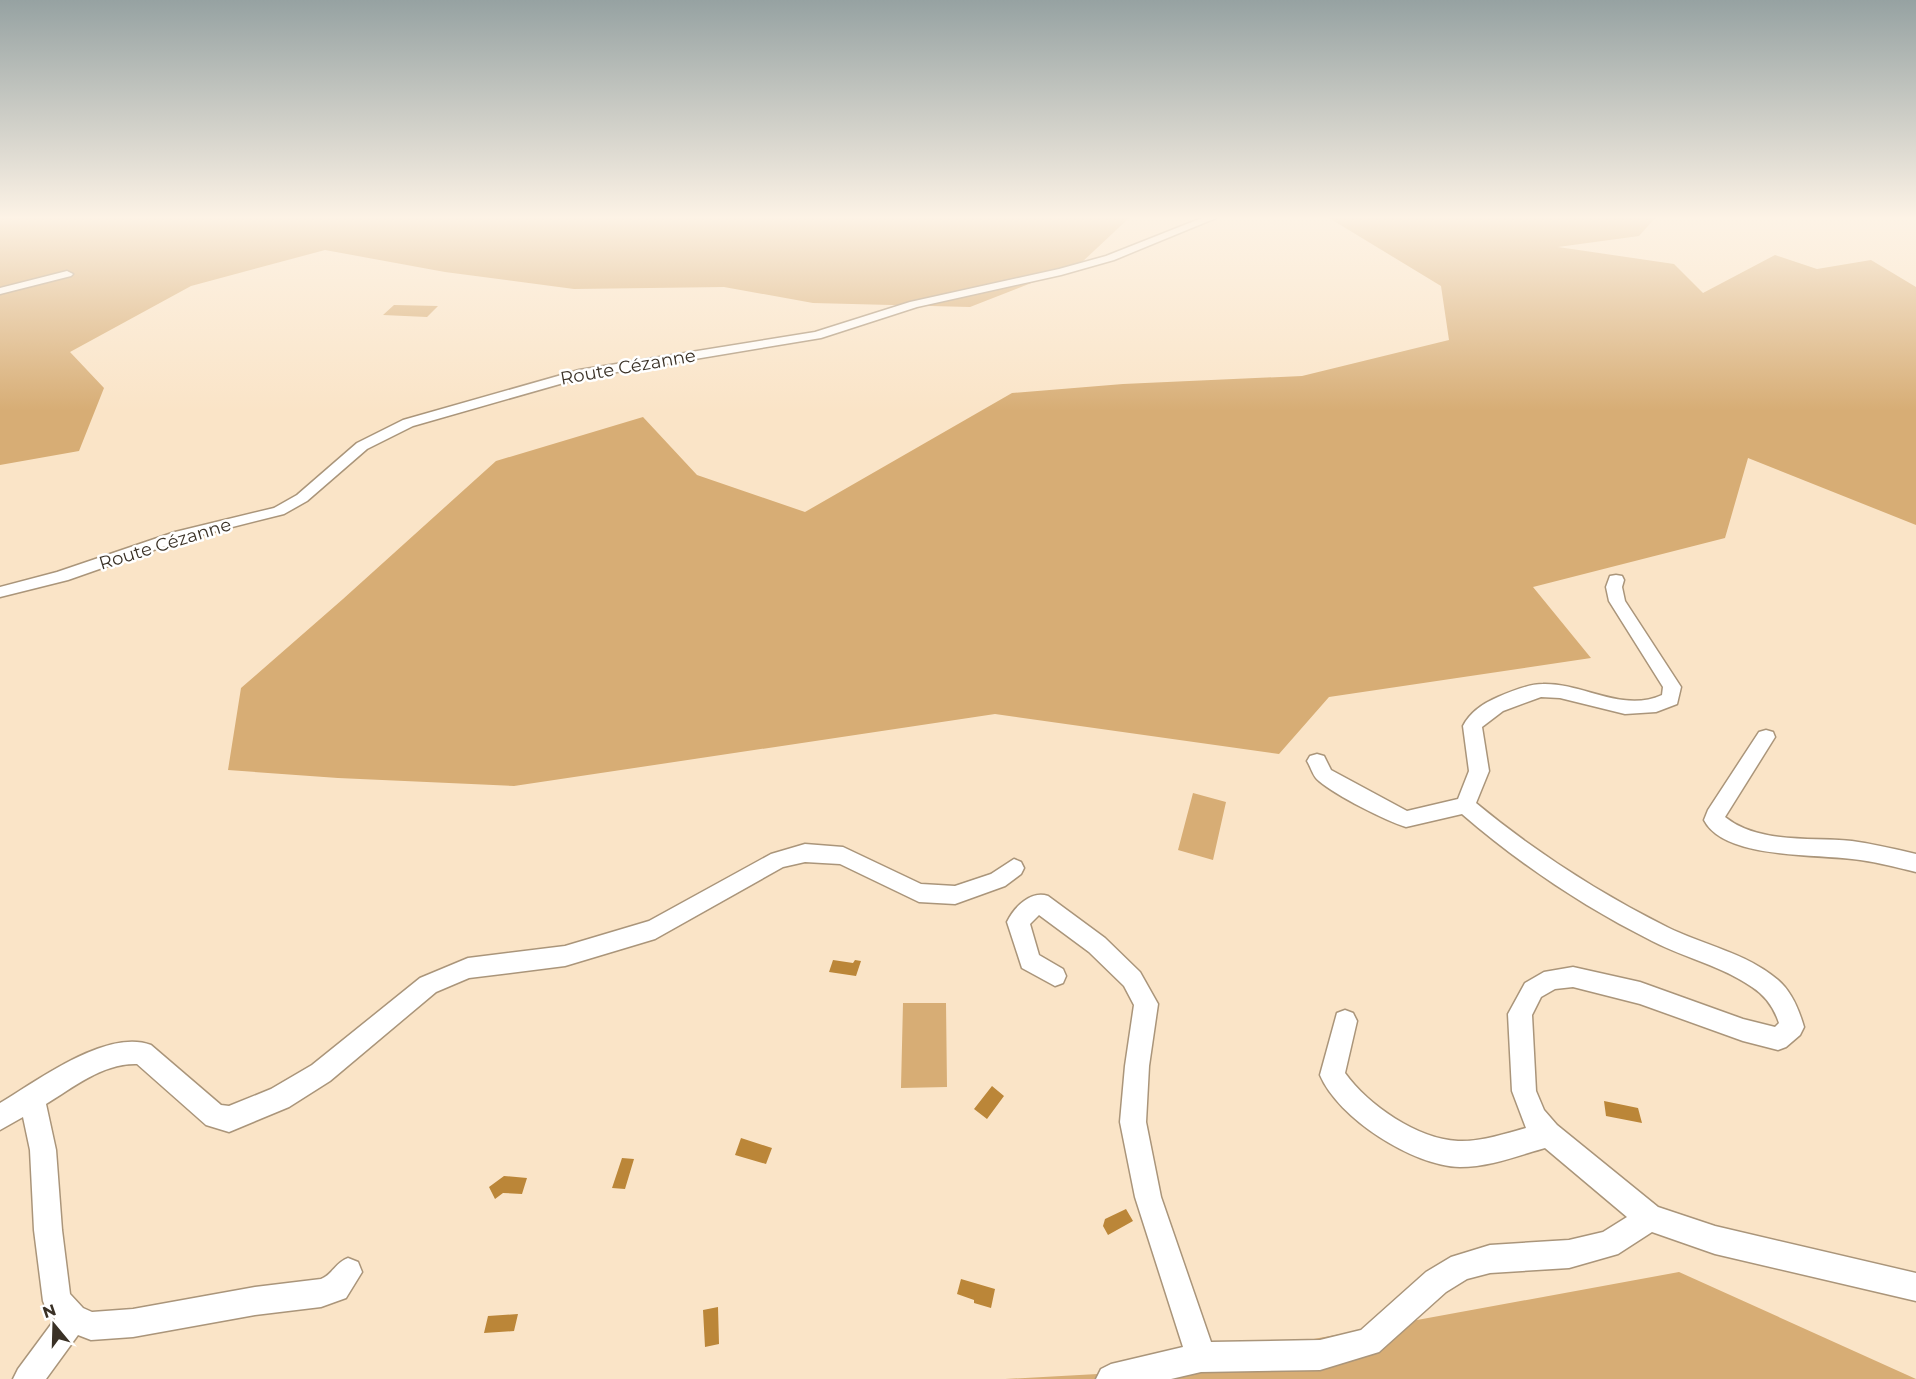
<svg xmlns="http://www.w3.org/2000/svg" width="1916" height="1379" font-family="Montserrat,sans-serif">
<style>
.green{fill:#d7ad75}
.water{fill:#bb8638}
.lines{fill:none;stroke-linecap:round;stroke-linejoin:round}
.minor-casing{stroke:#aa957a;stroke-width:3}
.minor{fill:#fff;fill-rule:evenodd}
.labels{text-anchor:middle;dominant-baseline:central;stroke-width:5;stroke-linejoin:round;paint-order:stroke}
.far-street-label{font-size:18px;fill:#3a3126;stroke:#fff}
</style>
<rect width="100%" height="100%" fill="#fae4c7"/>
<!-- green -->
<path class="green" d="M0,218H1129L1080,264L970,307L813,303L724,287L574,289L445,272L325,250L191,286L70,352L104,388L79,451L0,465Z
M1329,218H1655L1639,236L1558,247L1674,264L1703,293L1775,255L1817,269L1871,260L1916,287V525L1748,458L1725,538L1533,587L1591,658L1329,697L1279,754L995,714L514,786L338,778L228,770L241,688L343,599L496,461L643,417L697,475L805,512L1012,393L1123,384L1302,376L1449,340L1441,286Z
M394,305L438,306L427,317L383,315Z
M1193,793L1226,802L1213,860L1178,850Z
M903,1003H946L947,1087L901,1088Z
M1679,1272L1916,1379H1005L1134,1372Z"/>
<!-- water -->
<path class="water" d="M833,960L853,963L855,960L861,961L856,976L829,972Z
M992,1086L1004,1096L987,1119L974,1109Z
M1604,1101L1638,1108L1642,1123L1606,1116Z
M741,1138L772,1148L766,1164L735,1155Z
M622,1158L634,1159L625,1189L612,1188Z
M504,1176L527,1178L522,1194L503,1193L495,1199L489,1187Z
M1126,1209L1133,1221L1108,1235L1103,1226L1105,1219Z
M961,1279L995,1289L991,1308L974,1303V1300L957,1294Z
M718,1307L719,1344L705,1347L703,1310Z
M518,1314L514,1331L484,1333L488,1316Z"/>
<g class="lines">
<!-- minor casing -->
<g class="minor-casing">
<path id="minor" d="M1202,218H1216L1114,260L1061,275L917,307L821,338L581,378L413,426L367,449L307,501L284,514L185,539L68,580L0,597V587L57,572L175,532L274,508L297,495L357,443L403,420L579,370L815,332L910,302L1059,269L1106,256Z
M67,271L73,274L71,276L0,294V288Z
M1616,575L1622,576L1624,580L1622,587L1625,601L1681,687L1677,704L1656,712L1625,714L1560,698L1541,697L1503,711L1482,727L1489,771L1476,803C1534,851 1599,893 1667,927C1703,945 1747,953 1778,980C1792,992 1799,1010 1804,1027L1800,1035L1786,1047L1778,1050L1743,1041L1640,1004L1573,987L1555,989L1541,997L1532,1015L1536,1091L1544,1110L1557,1125L1658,1207L1715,1226L1916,1273V1301L1715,1254L1652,1232L1618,1254L1569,1268L1490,1273L1467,1279L1446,1292L1379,1352L1320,1370L1201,1372L1171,1379H1096L1101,1369L1111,1364L1183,1347L1135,1197L1120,1122L1125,1066L1134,1005L1124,986L1089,952L1039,915L1030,924L1039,955L1063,969L1066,976L1063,983L1055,986L1022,968L1007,922C1014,907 1031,890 1048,896L1105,938L1140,972L1158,1004L1149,1066L1146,1122L1161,1197L1211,1342L1320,1340L1361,1330L1426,1272L1451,1257L1490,1245L1569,1240L1603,1232L1627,1217L1545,1148C1517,1156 1489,1167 1460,1167C1413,1166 1338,1118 1320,1075L1337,1013L1345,1010L1353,1013L1357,1021L1345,1073C1368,1105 1417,1139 1458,1141C1480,1142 1504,1134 1526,1128L1512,1091L1508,1014L1525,983L1544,972L1573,967L1640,982L1743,1019L1775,1027L1779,1023C1774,1008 1766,996 1752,987C1722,966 1685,958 1652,941C1584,907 1520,864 1462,814L1406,827C1384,820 1337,796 1319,781C1313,777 1311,767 1307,761L1310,756L1317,754L1324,756L1331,770L1407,811L1458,799L1469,771L1463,726C1470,712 1484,703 1498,697C1512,691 1529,684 1543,684C1584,683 1622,713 1662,695L1663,687L1609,601L1606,587L1610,576Z
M1766,730L1773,732L1775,737L1725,817C1758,844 1812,837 1852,841C1873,844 1895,849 1916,854V872C1895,867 1874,861 1852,859C1815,854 1724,859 1704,820L1708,810L1759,732Z
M805,844L843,847L921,884L955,886L991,874L1014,859L1021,862L1024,868L1021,874L1005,886L955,904L919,902L840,864L805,862L783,867L655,939L565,966L469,978L436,992L330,1081L289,1107L229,1132L206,1125L137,1064C103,1063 74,1087 46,1104L56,1150L62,1230L70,1294L83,1308L92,1312L133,1309L255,1287L321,1279C332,1275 335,1263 348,1258L358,1262L362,1272L346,1298L321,1307L255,1315L133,1337L91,1340L78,1335L46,1379H13L18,1369L55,1319L47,1311L43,1301L34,1230L30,1150L23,1117L0,1130V1103C37,1081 107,1028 151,1045L221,1105L229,1106L271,1089L312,1065L420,978L468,958L565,946L649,921L771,854Z"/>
</g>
<!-- minor -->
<use href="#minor" class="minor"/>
</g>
<!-- sky -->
<linearGradient id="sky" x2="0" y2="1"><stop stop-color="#96a2a2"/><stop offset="0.53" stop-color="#fdf3e6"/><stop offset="1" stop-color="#fdf3e6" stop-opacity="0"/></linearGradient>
<rect width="1916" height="411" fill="url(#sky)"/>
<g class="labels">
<!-- far-street labels -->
<g class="far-street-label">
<text transform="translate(628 367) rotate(-10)">Route Cézanne</text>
<text transform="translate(165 544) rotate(-17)">Route Cézanne</text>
</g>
</g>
<!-- north arrow -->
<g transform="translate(54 1325) rotate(341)" stroke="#ffffff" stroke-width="4.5" paint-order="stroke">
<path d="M0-4.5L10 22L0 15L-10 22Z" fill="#3a3126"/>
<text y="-9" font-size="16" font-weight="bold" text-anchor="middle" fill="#3a3126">N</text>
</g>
</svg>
